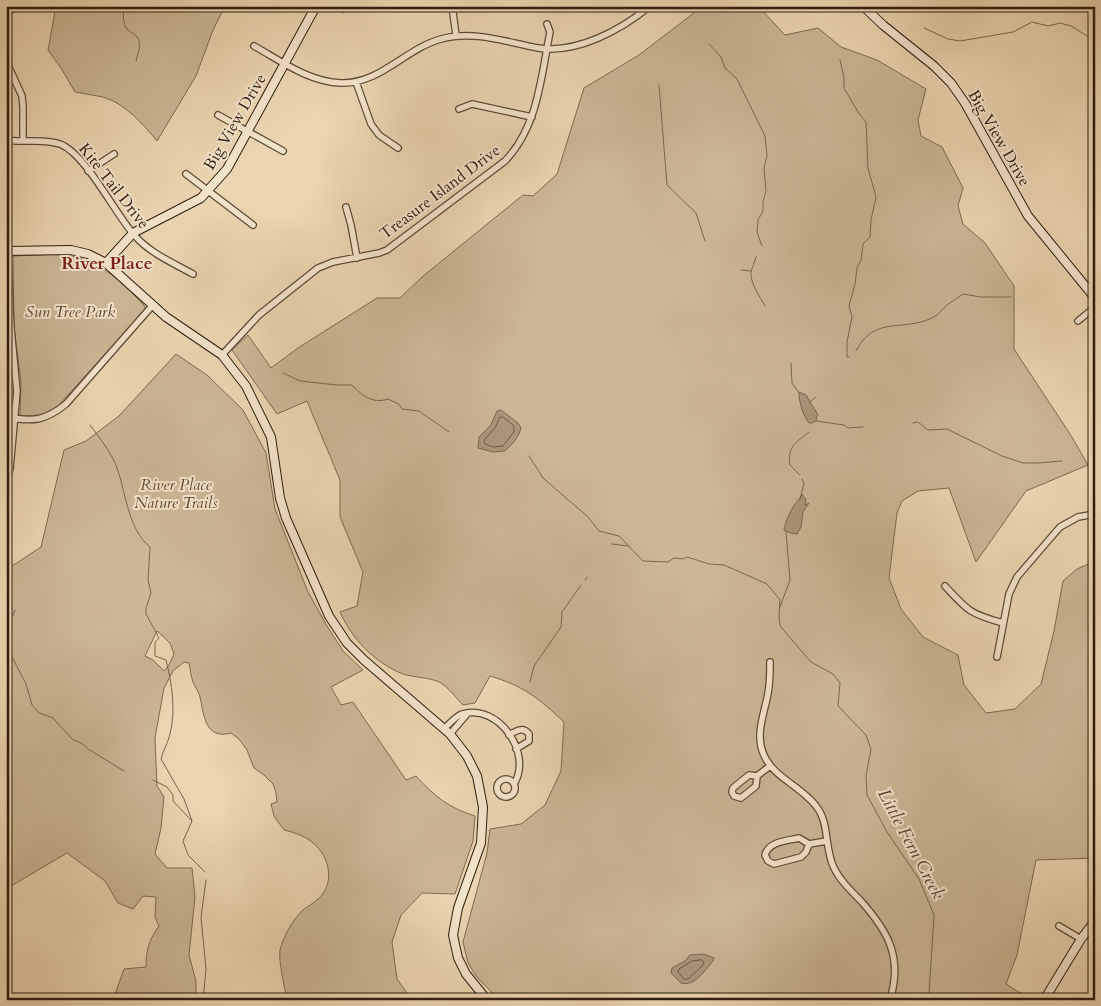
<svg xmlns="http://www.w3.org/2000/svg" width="1101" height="1006" font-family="Cardo,serif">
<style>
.green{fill:#cbb695;stroke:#7c6a52;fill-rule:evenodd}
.water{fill:#ab967a;stroke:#78664f}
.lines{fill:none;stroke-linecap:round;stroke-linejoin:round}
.shore{stroke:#6c5a44;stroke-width:1}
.stream{stroke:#78664f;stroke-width:1}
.street-casing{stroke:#5c4b38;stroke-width:8}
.secondary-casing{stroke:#2c1d0f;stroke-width:10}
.street{stroke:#f3e4cc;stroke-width:5.5}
.secondary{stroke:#f3e4cc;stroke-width:8}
.labels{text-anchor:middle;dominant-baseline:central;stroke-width:4;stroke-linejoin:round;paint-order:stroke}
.street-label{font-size:16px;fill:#2c1d0f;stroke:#f3e4cc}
.park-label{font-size:16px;font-style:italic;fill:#5c4b37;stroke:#f3e4cc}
.neighbourhood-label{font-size:18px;font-weight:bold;fill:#7a1f14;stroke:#f3e4cc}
.water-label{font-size:18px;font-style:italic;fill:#584734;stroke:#f3e4cc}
</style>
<rect width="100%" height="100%" fill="#ecd5b1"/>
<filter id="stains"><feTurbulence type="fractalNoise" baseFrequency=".004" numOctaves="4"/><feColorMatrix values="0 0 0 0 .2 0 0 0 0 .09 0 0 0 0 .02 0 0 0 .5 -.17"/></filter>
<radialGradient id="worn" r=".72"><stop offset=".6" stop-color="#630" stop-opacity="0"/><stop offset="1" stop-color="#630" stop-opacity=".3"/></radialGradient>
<!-- green -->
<path class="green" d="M56,6H225L213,30L196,76L157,141C142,123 126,104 103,97C94,95 84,94 75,92L61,68L48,50Z
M703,6L759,7L785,35L818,28L841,47L877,60L926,89L918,120L921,136L942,147L963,188L958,206L963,224L985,243L1014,286V349L1072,437L1088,465L1026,491L976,562L949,488L918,491L902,501L897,513L889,578L901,609L923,637L958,655L964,685L986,713L1015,709L1041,684L1054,631L1063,581L1077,569L1095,561V858L1036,860L1017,955L1006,984L1032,1000H499L476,976L468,963L463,942L487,853L490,829L521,824L545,805L561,771L564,722C538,698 524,686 490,676L475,703L463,705C457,699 449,688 441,683C431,677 415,678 403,674C375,663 352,639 340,612L357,606L363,572L340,517V480L307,401L277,414L232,350L248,335L271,368L298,348L377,298H400L422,277L523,195L533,196L557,174L584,88L639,55Z
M61,254C99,259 117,278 143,304L145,307V310L57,407L41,415L21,416L20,415L21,382L14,327L13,256Z
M176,354L207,375L243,410L266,453L275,509L308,592L327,626L343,651L363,670L331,687L341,705L353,702L406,780L416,776C434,796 449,808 475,816L473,841L455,894L422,893L401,915L392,942L397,979L412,1000H287C285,988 278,960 280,950C283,937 293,919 303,910C308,906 314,903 318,899C332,887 331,867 322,853C312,839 301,834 284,830L274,816L271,804L277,802L276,793L273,784L264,775L254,768L247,750L239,739L231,733C205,740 204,715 200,697C199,692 195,687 193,682C191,676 190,669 189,663L184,662L173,671L164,688L155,738L157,786L164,797L161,828L155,854L167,868H192L195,897L189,955L196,981V1000H113L124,969L146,967C146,950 149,940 159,926L155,917L156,897L143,896L133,909L118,903L105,881L67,853L6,889V570L41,547L64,450L86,441L119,416ZM157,631L170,643L174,654L169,665L164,671L153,660L145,656Z"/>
<!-- water -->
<path class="water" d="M799,392L806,395L818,415L816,418L817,420L812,423H809C803,416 799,402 799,392Z
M501,410L518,423L521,428L519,434L514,442L505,451L493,452L478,448L479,437L491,425L497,411Z
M802,494L806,500L805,505L809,503L803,512L801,527L797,534L790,533L784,530C784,525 791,509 795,504C798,500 800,499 802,494Z
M704,954L714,958L713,961C705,970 695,987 681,983L671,973L672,968L685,961L690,955Z"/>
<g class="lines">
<!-- shore -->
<path class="shore" d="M500,417H503L514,426V432L503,446L493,447L485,444L484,440L495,428Z
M702,960L704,964L688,979H684L678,972L679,969L692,961Z"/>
<!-- stream -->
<path class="stream" d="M125,6C122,13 123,24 127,29C130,32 135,34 137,37C142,44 138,53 136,61
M924,28L948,39L960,41L1013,32L1032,22L1048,26L1060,23L1071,26L1092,39L1095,44
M709,44L721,57L725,68L737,79L765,136L767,156L764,168L766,191L763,202V211L758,220L757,232L762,246
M840,60L844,77V88L858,112L866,122L868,168L876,197L871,220L870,237L863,244L861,260L857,268L855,284L849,306L852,317L847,342V357H849
M659,85L667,185L696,213L705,241
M756,257C755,262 752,267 751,272C750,283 760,297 765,306
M741,270L751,271
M856,351C874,315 903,332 932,318C938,315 942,310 947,305C952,301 958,298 963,294L981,297H1011
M791,363L792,383L799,393
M283,373L300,381L337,385H352C362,396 373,404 388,399L399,404L402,409L419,411L449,432
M809,403L816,397
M816,421L844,425L848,428L863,427
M913,423L918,422L928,430L947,429L1002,456L1023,463H1038L1062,461
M90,425C99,437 110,451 116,465C126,491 127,528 150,547L148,580L151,593L146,608V614L159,638L155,642V656L166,660C172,684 176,710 170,734C168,743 163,750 161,759L184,799L192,821L183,841L188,855L205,872
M529,456L543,478L587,516L599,531L619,536L643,561L668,562L674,558L683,559L687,557L709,564L724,565L767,584L780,600L779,615L780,626L811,662L833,674L840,683L838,706L866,735L871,749L866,776L867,795L887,832L919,879L934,915L929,994L931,1000
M800,475L790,465C787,446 796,443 809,432
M800,500L804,483L802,479
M612,544L628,546
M585,580L587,577
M780,607L790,580L786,531
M15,610L9,626L11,655L26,684L32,705L39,713L53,718L72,739L83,744L88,749L124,771
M530,682L534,666L561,627L562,612L581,585
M153,780L167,787L173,795V801L191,820
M203,1000L206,969L201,917L206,880"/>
<!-- street casing -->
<g class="street-casing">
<path id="street" d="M338,6L343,9
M452,6L456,35
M1093,6L1095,7
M6,16L9,11L17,6
M254,46C281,61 309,82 341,83C380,84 405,49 441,39C475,30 505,42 538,48C577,54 621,30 650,6
M6,61L22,96L23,107V141
M356,82L371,124L379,135L398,148
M459,109L472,104L532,117
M218,115L283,151
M6,140C24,143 42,138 60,144C86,154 115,214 135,236C150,253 173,263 193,274
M88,171L114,154
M186,174L253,225
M346,207L351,225L357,258
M1078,321L1095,307
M222,355L259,315L318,268L333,262L379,253L387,250L505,161C538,127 541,77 550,32L547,24
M6,417C33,422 45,421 66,404L152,306
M6,480L10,469L17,391L11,329L6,219
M945,586C968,611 970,614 1003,623
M997,657L1009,594L1017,577L1060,527L1078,517L1095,514
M770,662C770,672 770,683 768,693C765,712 755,733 763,753C772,777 801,786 816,806C830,823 824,848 834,868C840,880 850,890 860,900C888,931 903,957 890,1000
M444,729C449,724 456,716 462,714C499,703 533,754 514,784
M450,734L468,713
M509,735C516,731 523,726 529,734V741L516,749
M757,776L749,775L733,788L732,792L734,796L741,798L756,786L757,776L770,766
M497 788a9 9 0 1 1 18 0a9 9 0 1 1-18 0Z
M809,844L806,852L801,857L774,864L768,861L765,855C769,841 787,841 799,838L809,844L827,841
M1059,926L1081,939"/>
</g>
<!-- secondary casing -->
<g class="secondary-casing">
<path id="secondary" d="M863,6L883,25L934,66L951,83L965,103L1028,216L1095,298
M6,251L71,250L88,254L106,263L166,317L222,355L246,386L271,437L280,498L286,518L329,616L347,643L364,660L450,734L467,756L477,776L483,807L481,843L458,908L453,935L458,958L466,974L487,1000
M106,263L133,233L201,198L227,169L316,6
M1044,1000L1081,939L1095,921"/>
</g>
<!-- street -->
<use href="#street" class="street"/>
<!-- secondary -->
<use href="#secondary" class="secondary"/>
</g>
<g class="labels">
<!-- street labels -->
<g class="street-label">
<text transform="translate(235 122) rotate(-60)">Big View Drive</text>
<text transform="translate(999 138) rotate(60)">Big View Drive</text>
<text transform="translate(114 186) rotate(52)">Kite Tail Drive</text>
<text transform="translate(440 192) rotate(-37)">Treasure Island Drive</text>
</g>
<!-- park labels -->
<g class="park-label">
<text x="70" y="312">Sun Tree Park</text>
<text x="176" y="485">River Place<tspan x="176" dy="18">Nature Trails</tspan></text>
</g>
<!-- neighbourhood labels -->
<g class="neighbourhood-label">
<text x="107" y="263">River Place</text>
</g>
<!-- water labels -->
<g class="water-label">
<text transform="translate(911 844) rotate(62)">Little Fern Creek</text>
</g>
</g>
<!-- margin -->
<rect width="1101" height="1006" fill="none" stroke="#ecd5b1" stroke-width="25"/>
<rect x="8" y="8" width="1086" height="991" fill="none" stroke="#2c1d0f" stroke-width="2.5"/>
<rect x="12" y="12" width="1076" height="981" fill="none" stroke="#2c1d0f"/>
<rect width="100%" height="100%" filter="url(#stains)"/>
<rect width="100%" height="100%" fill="url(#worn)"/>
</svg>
